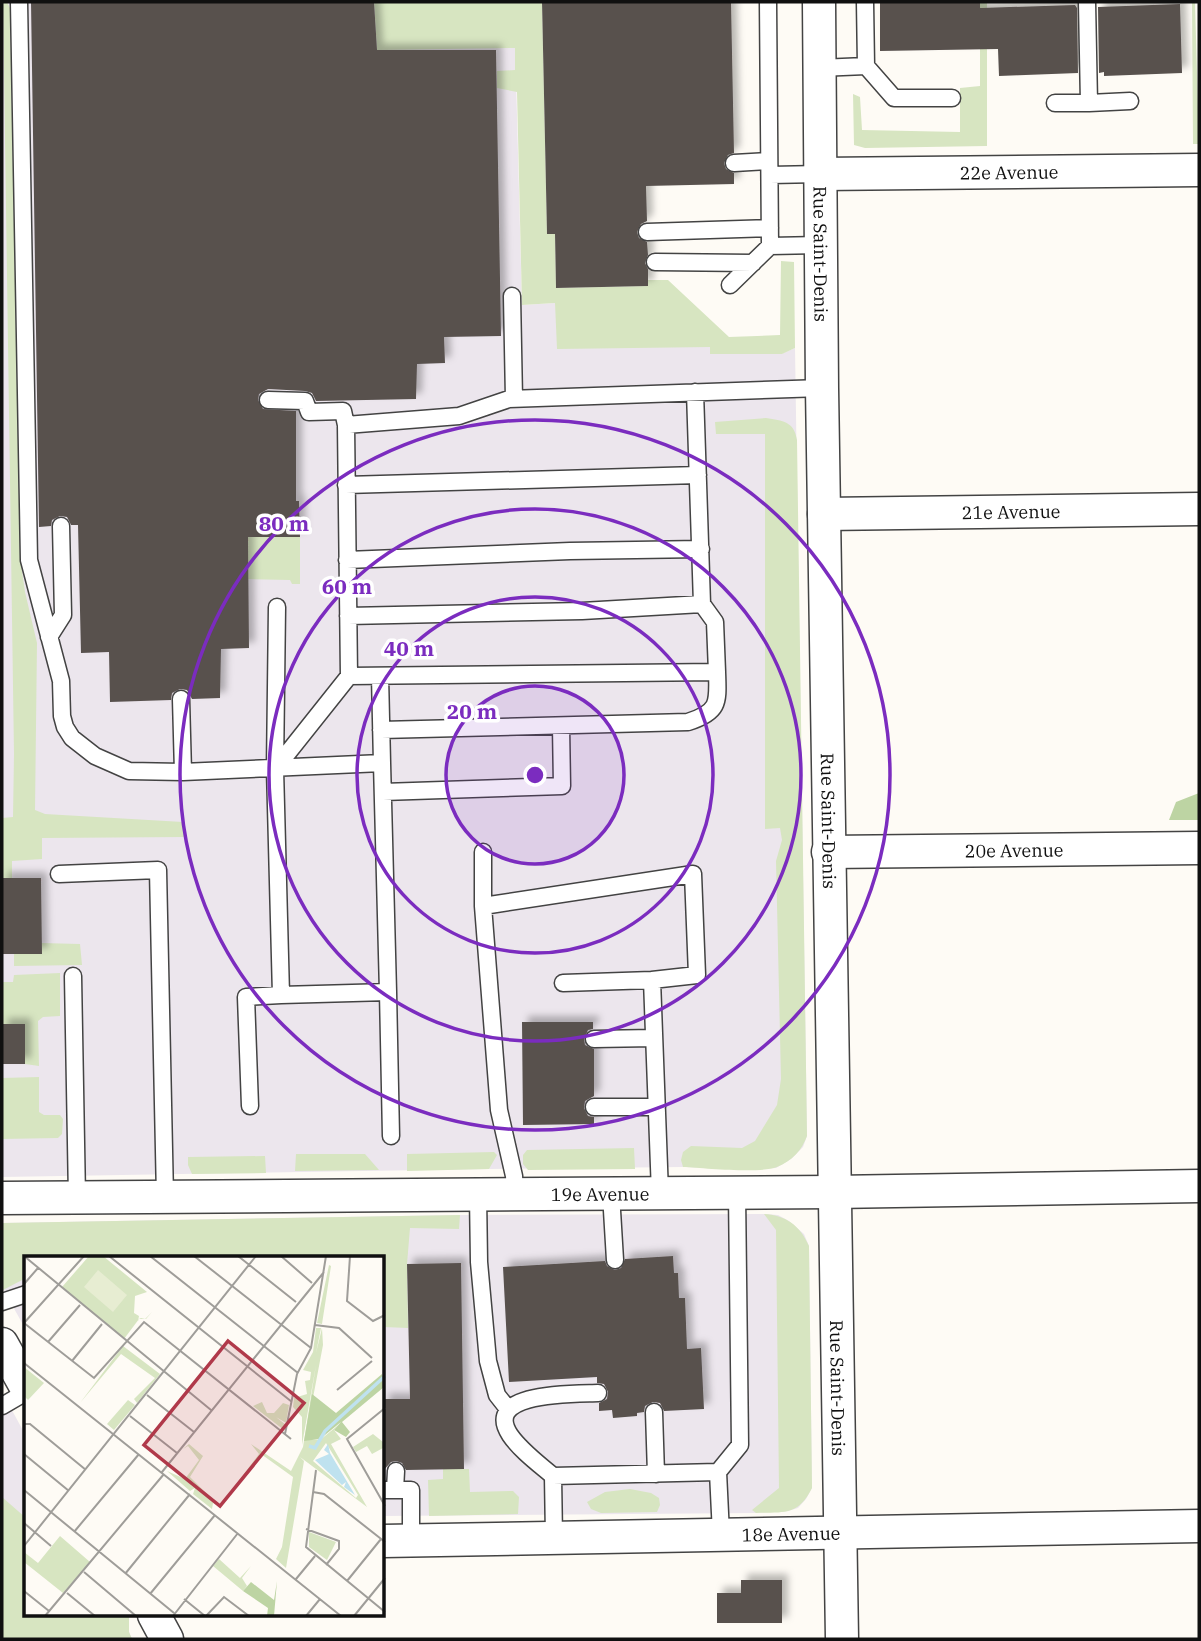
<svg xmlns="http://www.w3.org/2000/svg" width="1201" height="1641" font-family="'IBM Plex Serif',serif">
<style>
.industrial{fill:#ece6ed}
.green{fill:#d7e5c1}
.forest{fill:#bdd4a3}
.building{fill:#58514e;filter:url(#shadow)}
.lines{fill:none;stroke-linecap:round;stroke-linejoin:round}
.service-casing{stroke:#434343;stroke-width:19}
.minor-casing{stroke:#434343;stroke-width:35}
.service{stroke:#fff;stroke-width:16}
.minor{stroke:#fff;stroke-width:32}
.ring{fill:none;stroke:#7b2cbf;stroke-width:3.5}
.labels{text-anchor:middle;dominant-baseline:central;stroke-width:7;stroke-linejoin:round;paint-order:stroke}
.street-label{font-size:18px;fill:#101010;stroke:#fff}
.inset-river{fill:none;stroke:#bfe2ef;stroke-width:3.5}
.inset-road{fill:none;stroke:#9f9d99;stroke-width:2}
.view{fill:#b0394a;fill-opacity:0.15;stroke:#b0394a;stroke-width:3.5}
.inset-edge{fill:none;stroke:#101010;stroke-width:3.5}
.centre{fill:#7b2cbf;stroke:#fff;stroke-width:3.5}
.ring-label{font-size:21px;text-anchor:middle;font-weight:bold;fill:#7b2cbf;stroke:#fff;stroke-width:7;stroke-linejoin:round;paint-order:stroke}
</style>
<defs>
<filter id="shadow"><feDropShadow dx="6" dy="-6" stdDeviation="3.5" flood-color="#0004"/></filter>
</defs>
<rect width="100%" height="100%" fill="#fefbf5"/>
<!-- industrial -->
<path class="industrial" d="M2,2H514L522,305L555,303L710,347L711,354H781L795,348L807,1136L803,1147L791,1159L776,1168L753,1169L683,1167L489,1169L2,1177Z
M460,1215L764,1214L778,1215L789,1221L804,1234L809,1246L812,1488L806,1499L798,1508L788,1511L756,1513L383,1516V1258H26V1330L2,1287V1223Z
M2,1392L26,1436V1615H129V1632L132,1639H2Z"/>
<!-- green -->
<path class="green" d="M3,2H7L10,8L20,557L25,592L37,643L35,810L45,814L183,822L186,837L42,838V859L12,861V878H2V818L13,817L14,754Z
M374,2H542L547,234H555L556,288L648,286V280H668L729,337L780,335L781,261L794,262L795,348L782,354H710V347L557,349L555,303L522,305L517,92L497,88V71L515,70V48L377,50Z
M980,2H987V146L865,148L854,145L853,94L860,97L862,130L960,132V88L980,86Z
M1192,2H1195L1199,144H1193Z
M766,418C783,421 794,421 797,440L807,1136C802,1150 792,1161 777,1167C759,1174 705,1168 683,1167L681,1160L683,1152L691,1146L742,1148L755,1141L777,1105L781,1079L776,861L782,840L780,828L765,829V434H716L715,422Z
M248,537H300V584H292L290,580L248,579Z
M41,943L80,944L82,965L14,966V954Z
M60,973V1016L43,1017L38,1021L39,1066L25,1064V1024H2V982H13L14,975Z
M39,1077V1112L44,1115H60L63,1119L62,1134L58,1138L2,1139V1078Z
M634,1148L635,1169L528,1170L523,1164V1155L527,1150Z
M494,1152L497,1155L489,1169L407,1171V1154Z
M296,1154H365L379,1170L295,1171Z
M265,1156L266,1173L192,1174L188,1165V1157Z
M764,1214C785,1215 800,1225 809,1246L812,1488C798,1516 784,1512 756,1513L752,1510L779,1488L776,1230Z
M460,1215L459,1229L410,1228L407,1264L408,1328L384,1327L383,1258H26V1278L3,1290L2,1287V1223Z
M443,1469H469L470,1492L513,1491L519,1497L518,1514L429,1516L428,1480L443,1479Z
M630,1489L651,1493L659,1498L660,1505L657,1512L601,1513L591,1509L587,1502L605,1492Z
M2,1497L26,1518V1615H129V1632L132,1639H2Z"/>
<!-- forest -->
<path class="forest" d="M1199,793V820H1169L1176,802Z"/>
<!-- building -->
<path class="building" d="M31,2H374L377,50H496L501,336L444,337L445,363L417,364L416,399L316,401L312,393L305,391L268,389L259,394L258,400L263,409L296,411V501H299L300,537H248L249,648L221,649L220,698L192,699L187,690L180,689L172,693L171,700L110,702L109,652L81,653L78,525H71L67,517L60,516L52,520L51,526L39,527Z
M542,2H731L734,153L728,155L724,163L726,169L734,173V184L646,186L647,221L641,224L637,232L639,238L647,242L648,255L645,263L648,269V286L556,288L555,234H547Z
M880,2H980V8L1075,5L1077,8L1078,73L999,76L998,49L880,51Z
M1180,4L1182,73L1104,76V72L1099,73L1098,7Z
M2,878H41L42,954H2Z
M522,1022H593V1029L588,1030L584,1039L585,1045L594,1049V1096L585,1101L584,1108L588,1116L594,1117V1124L523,1125Z
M2,1024H25V1064H2Z
M673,1256L674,1273H678L679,1298H685L687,1349L701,1348L704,1409L664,1411L660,1403L653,1402L645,1406L644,1412L637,1413V1416L613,1418L612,1410L599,1411V1403L607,1399L608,1392L604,1384L597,1383V1377L509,1382L503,1267L605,1261L607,1266L615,1270L621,1268L625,1259Z
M461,1263L464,1469L406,1470L402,1463L396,1461L391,1462L383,1471V1399H410L407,1264Z
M741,1580H782V1623H717V1593H741Z"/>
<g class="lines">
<!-- service casing -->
<g class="service-casing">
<path id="service" d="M19,2L29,560L61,681L62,716L65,727L72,738L95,756L129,771L183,772L382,763L388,992L281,995L275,769L277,607
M866,66L894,98H952
M819,68L866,66L865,2
M1055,103H1089L1087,2
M1089,103L1130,101
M734,163L769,161
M770,175L820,174
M647,232L770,228
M770,246L820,245
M655,262L753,263
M730,285L770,246L768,2
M512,296L514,399
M268,400L305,401L309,412L343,411L346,425
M346,485L698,475
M347,560L570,551L701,549
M348,616L582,611L702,604
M49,637L63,615L61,526
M349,676L717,672L715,622L702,604L695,392
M380,676L382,763
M181,699L183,772
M381,730L688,722C720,712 718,702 717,672
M275,769L349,676L346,425L459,416L509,399L822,388
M383,792L562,786L561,726
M483,852V906
M59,874L158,870L165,1197
M73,976L77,1198
M563,983L652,980L660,1193
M388,992L391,1136
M594,1039L654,1038
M250,1106L246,997L281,995
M594,1107H657
M515,1194L514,1176L499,1110L483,906L693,874L697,975L652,980
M611,1194L615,1260
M478,1195L479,1262L488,1361L497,1395L508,1409
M2,1302L26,1294
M2,1406L26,1392
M654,1412L656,1474
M718,1472L740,1445L737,1193
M553,1476C539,1464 521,1451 510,1435C481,1391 577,1394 598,1393
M383,1490H411V1540
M395,1490L396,1471
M554,1537L553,1476L718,1472L721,1534"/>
</g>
<!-- minor casing -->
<g class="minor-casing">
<g id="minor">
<path id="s1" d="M819,2L822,388L842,1639"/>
<path id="s2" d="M820,174L1199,170"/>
<path id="s3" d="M824,514L1199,509"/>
<path id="s4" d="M828,852L1199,848"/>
<path id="s5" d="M2,1198L834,1192L1199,1186"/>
<path d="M2,1344L26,1387"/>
<path id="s6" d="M383,1541L1199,1526"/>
<path d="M154,1615L167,1639"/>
</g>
</g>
<!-- service -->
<use href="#service" class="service"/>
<!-- minor -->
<use href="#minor" class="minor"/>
</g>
<!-- distance rings -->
<circle cx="535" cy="775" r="89" fill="#7b2cbf" fill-opacity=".12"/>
<g class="ring">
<circle cx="535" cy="775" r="89"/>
<circle cx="535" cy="775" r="178"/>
<circle cx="535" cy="775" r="266"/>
<circle cx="535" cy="775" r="355"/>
</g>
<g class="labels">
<!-- street labels -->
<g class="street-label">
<text stroke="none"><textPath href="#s2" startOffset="189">22e Avenue</textPath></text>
<text stroke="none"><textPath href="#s1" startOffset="252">Rue Saint-Denis</textPath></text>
<text stroke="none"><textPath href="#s3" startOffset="187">21e Avenue</textPath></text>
<text stroke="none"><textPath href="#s1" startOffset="819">Rue Saint-Denis</textPath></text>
<text stroke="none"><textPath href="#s4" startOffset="186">20e Avenue</textPath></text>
<text stroke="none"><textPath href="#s5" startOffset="598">19e Avenue</textPath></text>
<text stroke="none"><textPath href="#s1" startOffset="1386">Rue Saint-Denis</textPath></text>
<text stroke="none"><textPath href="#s6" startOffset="408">18e Avenue</textPath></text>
</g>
</g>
<!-- overview -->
<g transform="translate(24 1256)">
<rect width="360" height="360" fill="#fefbf5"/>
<path d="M65,0H79L123,36L111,40L110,57L115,60L114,65L115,63L117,62L121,63L128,56L122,63H115L100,83L38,31ZM305,9L307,10L298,68L293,67ZM292,72H297L292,97L298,72L299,89L281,184H296L318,166L310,174L317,183L307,188L343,251L276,201L280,205L262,312L252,303L258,291L269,221L237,198L195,251L235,198L227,188L267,215L279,191L292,109L278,189V161L269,151L270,142L283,138L281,125L286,124L287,116L279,114L289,96ZM302,187L334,239L332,242L289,205ZM99,90L136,118L113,147L110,143L131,122L97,98L56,147ZM0,111L20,127L4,144L0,140ZM104,144L111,149L90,174L83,168ZM238,146L243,157H250L259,147L265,149L262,167L252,161L262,169L260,174L229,150ZM349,178L359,186V192L348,198L343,190L332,196L329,191ZM165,188L179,200L166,221L194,249L189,247L188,253L169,238L171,232L166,235L143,215L161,223L175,204L164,190L159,193ZM285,276L312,286L303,304L285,291ZM36,280L66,306L39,337L0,306V296L14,307ZM195,303L216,322L227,310L218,322L223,330L219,335L189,310Z" fill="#d7e5c1" fill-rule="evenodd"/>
<path d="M358,118L360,131L318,166L326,176L322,181L310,174L317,166L296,183L280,185L288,138L312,157ZM253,325L250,360H243L244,352L219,335L227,326L250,344Z" fill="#bdd4a3"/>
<path d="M74,14L103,39L89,56L60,31Z" fill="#e7edd2"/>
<path d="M304,188L306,197L331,239L320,231L322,226L318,229L291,204L305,198L300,194Z" fill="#bfe2ef"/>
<path class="inset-river" d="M285,190L291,192L301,175L361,120"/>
<path class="inset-road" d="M0,0L187,154M85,0L268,146M126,0L274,117M170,0L287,92M214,0L272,46M257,0L288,27M326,0L323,45L349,65L361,59M0,28L14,12M0,67L70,122L120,66L267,183M0,67L60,0M291,69L315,72L348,102M24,86L56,49M48,105L78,68M0,107L317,360M313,134L348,105M123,139L170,176M361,152L323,183L361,250M106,160L153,197M0,168H6L62,214M261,178L273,118L287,92L302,0M0,198L45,235M292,214L282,291L361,356M138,216L300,16M0,234L150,357M289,236L300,238L361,286M0,267L27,290M282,273L315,285V293L302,309M50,276L115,198M0,290L232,0M60,316L112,360M101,318L166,238M272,323L291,300M323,325L357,283M0,335L25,355M43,337L71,360M126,338L191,259M160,343L181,360M21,360L140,218M149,360L214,277M182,360L200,341L225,360M282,360L296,343M330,360L361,322"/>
<path class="view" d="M204,85L280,147L196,250L120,189Z"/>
<rect width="360" height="360" class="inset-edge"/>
</g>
<circle cx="535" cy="775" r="10" class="centre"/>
<g class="ring-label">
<text x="284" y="531">80 m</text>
<text x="347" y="594">60 m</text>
<text x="409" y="656">40 m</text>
<text x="472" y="719">20 m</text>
</g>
<!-- border -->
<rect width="1201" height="1641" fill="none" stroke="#101010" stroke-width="7"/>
</svg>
